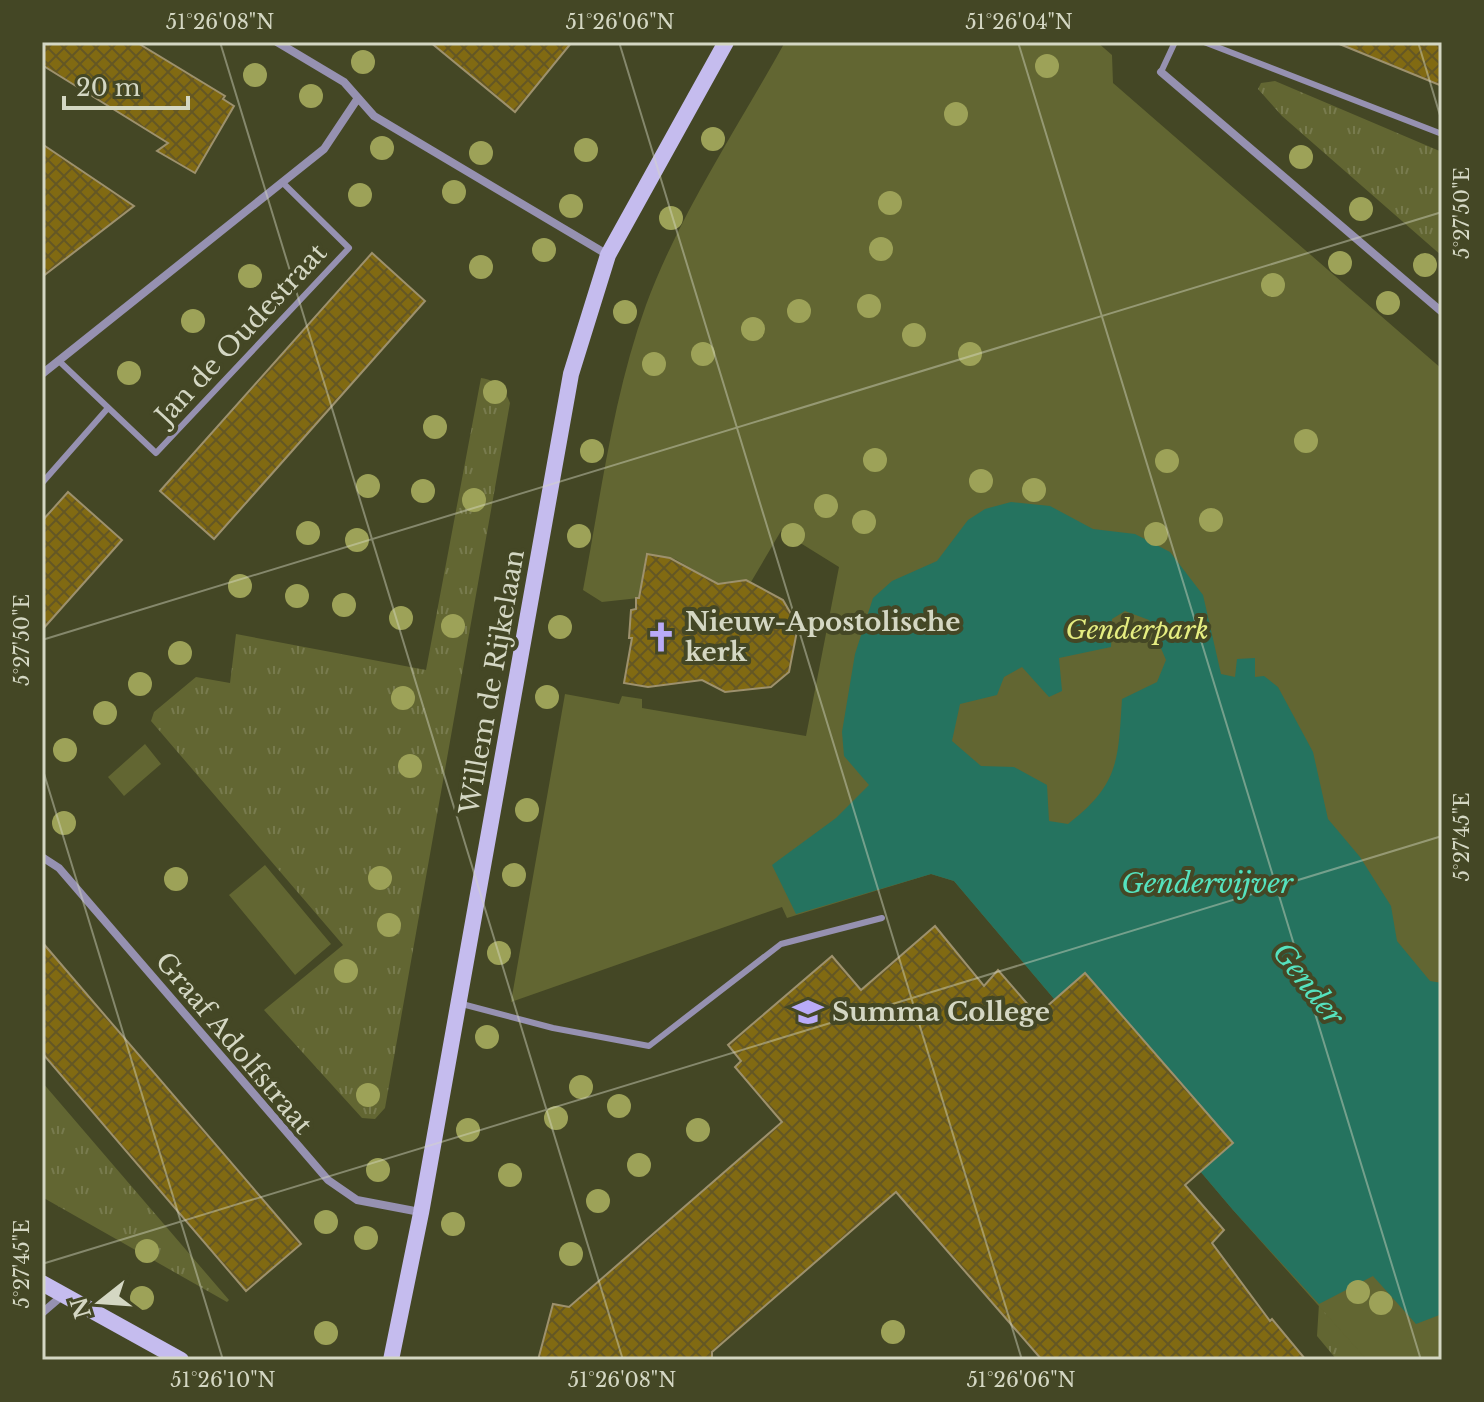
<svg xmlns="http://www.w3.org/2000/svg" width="1484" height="1402" font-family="'Libre Baskerville',serif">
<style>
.grass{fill:url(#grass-tufts)}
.park{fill:#626632}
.water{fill:#25735f;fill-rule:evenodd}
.building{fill:url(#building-cross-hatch);stroke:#9d916d;stroke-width:2}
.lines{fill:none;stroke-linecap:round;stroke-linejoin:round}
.lane{stroke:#9691b1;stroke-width:6}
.street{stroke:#9691b1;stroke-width:8}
.secondary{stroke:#c5bcee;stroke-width:16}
.tree{fill:#9da258}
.ticks{fill:none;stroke:#d4d7c3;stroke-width:2;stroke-opacity:0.45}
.labels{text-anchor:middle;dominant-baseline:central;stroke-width:8;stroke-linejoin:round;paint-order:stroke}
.street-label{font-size:26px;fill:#d4d7c3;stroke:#444725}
.poi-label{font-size:26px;font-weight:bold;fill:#d4d7c3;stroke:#444725;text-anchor:start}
.park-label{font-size:26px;font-style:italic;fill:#e5ed81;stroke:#444725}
.water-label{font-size:28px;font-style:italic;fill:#55e2be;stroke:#444725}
.neatline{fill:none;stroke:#d4d7c3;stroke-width:3}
.ticks-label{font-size:20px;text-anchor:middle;fill:#d4d7c3}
</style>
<defs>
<pattern id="grass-tufts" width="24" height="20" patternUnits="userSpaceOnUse" patternTransform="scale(2)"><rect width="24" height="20" fill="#626632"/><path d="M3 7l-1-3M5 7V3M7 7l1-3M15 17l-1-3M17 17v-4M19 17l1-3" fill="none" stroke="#787b4e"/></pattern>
<pattern id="building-cross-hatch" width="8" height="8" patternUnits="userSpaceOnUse" patternTransform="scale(2)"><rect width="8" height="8" fill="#816a12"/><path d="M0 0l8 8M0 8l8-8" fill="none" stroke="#645724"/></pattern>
</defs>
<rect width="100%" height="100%" fill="#444725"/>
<!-- grass -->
<path class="grass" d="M1275,81L1442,152V256L1282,116L1258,89L1261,83Z
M481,378C498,381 504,387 510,403L385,1108L375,1119L362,1118L264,1010L343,945L151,721L154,712L196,677L230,683L236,634L426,670Z
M42,1082L229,1300L227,1302L42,1197Z
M1319,1304L1442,1360H1337L1317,1336Z"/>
<!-- park -->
<path class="park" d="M785,42H1097L1112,55L1113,83L1442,369V1360H1367L1233,1210L954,881L931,874L787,918L782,907L511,1002L565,694L619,704L622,696L642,699V708L806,736L839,567L781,531L751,582L745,580L720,585L675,559L646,554L639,598L602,602L583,590C601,495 613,396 646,305C679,215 738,127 785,42Z
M145,744L161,764L124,796L108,777Z
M265,865L331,944L295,975L229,895Z"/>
<!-- water -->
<path class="water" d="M1011,502L1050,506L1093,529L1135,534L1170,552L1203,595L1221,674L1235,677L1237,659L1255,658V677L1264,676L1278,687L1313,752L1328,819L1360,857L1391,906L1397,941L1430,981L1442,983V1314L1416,1324L1373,1276L1319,1304L1233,1210L954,881L931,874L796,914L772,865L836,818L869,785L844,756L842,732L855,654L873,598L892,581L937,561L968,520L985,509ZM1125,611L1149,620L1166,660L1157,682L1122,699C1118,759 1120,784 1068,824L1049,821L1047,785L1014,767L981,766L952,741L960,704L997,695L1004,677L1022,667L1049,697L1062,691L1059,658L1111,647L1112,619Z"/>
<!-- building -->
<path class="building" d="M42,42H136L225,96L223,99L234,106L195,173L157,151L168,143L42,65Z
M430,42H572L515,112Z
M1337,42H1442V86L1337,43Z
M42,144L134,206L42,277Z
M372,253L425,301L214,539L160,491Z
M68,492L122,540L42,630V521Z
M647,554L670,558L718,584L746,580L783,600L798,626L789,672L771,687L725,692L702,680L648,687L624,683L632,638H629L631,610L636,609V598H639Z
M935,926L984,986L998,970L1037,1015L1085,973L1233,1143L1185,1185L1224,1230L1212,1243L1270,1321L1272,1319L1306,1360H1042L896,1192L712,1352V1360H538L553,1304L569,1307L782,1122L735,1067L741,1061L728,1045L832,956L861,990Z
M42,942L301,1244L246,1291L42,1053Z"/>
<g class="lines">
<!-- lane -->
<path class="lane" d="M1204,42L1442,134
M1161,72L1175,42
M59,361L156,453L349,248L282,182
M42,483L108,408
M462,1004L553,1028L649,1046L781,944L882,918"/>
<!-- street -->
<path class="street" d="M277,42L344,82L374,116L608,255
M1161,72L1442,312
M42,374L324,149L358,98
M42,857L59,868L328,1180L357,1200L420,1212
M42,1313L63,1295"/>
<!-- secondary -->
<path class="secondary" d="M42,1283L181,1360
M391,1360L421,1213L571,374L608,255L726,42"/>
</g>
<!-- trees -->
<g class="tree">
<circle cx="363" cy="62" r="12"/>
<circle cx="1047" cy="66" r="12"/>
<circle cx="255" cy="75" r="12"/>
<circle cx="311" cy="96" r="12"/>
<circle cx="956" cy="114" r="12"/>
<circle cx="713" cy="139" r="12"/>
<circle cx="382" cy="148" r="12"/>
<circle cx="586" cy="150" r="12"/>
<circle cx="481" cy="153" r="12"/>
<circle cx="1301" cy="157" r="12"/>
<circle cx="454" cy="192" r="12"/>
<circle cx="360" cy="195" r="12"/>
<circle cx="890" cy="203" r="12"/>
<circle cx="571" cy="206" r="12"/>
<circle cx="1361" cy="209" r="12"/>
<circle cx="671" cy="218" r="12"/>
<circle cx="881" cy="249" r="12"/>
<circle cx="544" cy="250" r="12"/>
<circle cx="1340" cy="263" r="12"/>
<circle cx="1425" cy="265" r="12"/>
<circle cx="481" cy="267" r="12"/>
<circle cx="250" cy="276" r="12"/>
<circle cx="1273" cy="285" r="12"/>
<circle cx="1388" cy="303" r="12"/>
<circle cx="869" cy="306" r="12"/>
<circle cx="799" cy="311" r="12"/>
<circle cx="625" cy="312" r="12"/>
<circle cx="193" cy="321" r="12"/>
<circle cx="753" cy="329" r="12"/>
<circle cx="914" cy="335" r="12"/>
<circle cx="703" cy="354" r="12"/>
<circle cx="970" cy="354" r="12"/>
<circle cx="654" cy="364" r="12"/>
<circle cx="129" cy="373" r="12"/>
<circle cx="495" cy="392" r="12"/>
<circle cx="435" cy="427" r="12"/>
<circle cx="1306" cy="441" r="12"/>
<circle cx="592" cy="451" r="12"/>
<circle cx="875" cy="460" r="12"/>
<circle cx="1167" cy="461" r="12"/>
<circle cx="981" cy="481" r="12"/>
<circle cx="368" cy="486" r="12"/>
<circle cx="1034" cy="490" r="12"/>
<circle cx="423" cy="491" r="12"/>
<circle cx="474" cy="500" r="12"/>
<circle cx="826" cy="506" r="12"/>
<circle cx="1211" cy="520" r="12"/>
<circle cx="864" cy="522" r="12"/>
<circle cx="308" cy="533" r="12"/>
<circle cx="1156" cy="534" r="12"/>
<circle cx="793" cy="535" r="12"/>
<circle cx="579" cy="536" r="12"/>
<circle cx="357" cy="540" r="12"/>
<circle cx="240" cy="586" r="12"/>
<circle cx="297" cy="596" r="12"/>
<circle cx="344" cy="605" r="12"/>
<circle cx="401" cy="618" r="12"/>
<circle cx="453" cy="626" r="12"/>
<circle cx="560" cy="627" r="12"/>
<circle cx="180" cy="653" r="12"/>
<circle cx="140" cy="684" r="12"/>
<circle cx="547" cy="697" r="12"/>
<circle cx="403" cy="698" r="12"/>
<circle cx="105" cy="713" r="12"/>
<circle cx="65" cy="750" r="12"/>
<circle cx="410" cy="766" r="12"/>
<circle cx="527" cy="810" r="12"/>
<circle cx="64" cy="823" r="12"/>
<circle cx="514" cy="875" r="12"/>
<circle cx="380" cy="878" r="12"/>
<circle cx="176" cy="879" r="12"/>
<circle cx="389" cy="925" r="12"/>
<circle cx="499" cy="953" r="12"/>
<circle cx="346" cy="971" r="12"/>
<circle cx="487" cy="1037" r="12"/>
<circle cx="581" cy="1087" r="12"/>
<circle cx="368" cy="1095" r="12"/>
<circle cx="619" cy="1106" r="12"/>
<circle cx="556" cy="1118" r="12"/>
<circle cx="468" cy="1130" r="12"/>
<circle cx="698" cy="1130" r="12"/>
<circle cx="639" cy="1165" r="12"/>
<circle cx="378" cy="1170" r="12"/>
<circle cx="510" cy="1175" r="12"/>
<circle cx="598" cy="1201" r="12"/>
<circle cx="326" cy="1222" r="12"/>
<circle cx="453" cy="1224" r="12"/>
<circle cx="366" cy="1238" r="12"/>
<circle cx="147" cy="1251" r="12"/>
<circle cx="571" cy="1254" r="12"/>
<circle cx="1358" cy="1292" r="12"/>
<circle cx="142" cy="1298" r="12"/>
<circle cx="1381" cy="1303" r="12"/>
<circle cx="893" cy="1332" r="12"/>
<circle cx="326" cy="1333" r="12"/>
</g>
<!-- ticks -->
<path class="ticks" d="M220,42L623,1360M619,42L1022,1360M1018,42L1421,1360M1418,42L1442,122M42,640L1442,212M42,767L223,1360M42,1264L1442,836"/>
<!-- icons -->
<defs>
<g id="church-bare" transform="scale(2.4)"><path d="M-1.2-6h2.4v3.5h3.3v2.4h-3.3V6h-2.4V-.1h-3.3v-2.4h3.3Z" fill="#b9abf7" stroke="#444725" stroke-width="2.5" paint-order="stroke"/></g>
<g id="university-bare" transform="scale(2.4)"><path d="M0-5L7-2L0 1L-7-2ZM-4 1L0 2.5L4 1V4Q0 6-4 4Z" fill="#b9abf7" stroke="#444725" stroke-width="2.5" paint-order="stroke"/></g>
</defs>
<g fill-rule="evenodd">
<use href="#church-bare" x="661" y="637"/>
<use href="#university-bare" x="808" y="1012"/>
</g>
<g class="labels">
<!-- street labels -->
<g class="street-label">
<text transform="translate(241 334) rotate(-47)">Jan de Oudestraat</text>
<text transform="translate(492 682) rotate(-80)">Willem de Rijkelaan</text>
<text transform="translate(234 1043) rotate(50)">Graaf Adolfstraat</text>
</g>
<!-- poi labels -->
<g class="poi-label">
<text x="685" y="622">Nieuw-Apostolische<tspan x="685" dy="30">kerk</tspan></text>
<text x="832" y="1012">Summa College</text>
</g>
<!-- park labels -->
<g class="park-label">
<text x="1137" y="630">Genderpark</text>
</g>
<!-- water labels -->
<g class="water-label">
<text x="1207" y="883">Gendervijver</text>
<text transform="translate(1308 984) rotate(52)">Gender</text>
</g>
</g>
<!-- border -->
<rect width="1484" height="1402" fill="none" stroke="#444725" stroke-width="88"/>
<!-- north arrow -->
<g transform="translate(100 1302) rotate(253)" stroke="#444725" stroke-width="6" paint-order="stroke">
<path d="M0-6L14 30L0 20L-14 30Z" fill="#d4d7c3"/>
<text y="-12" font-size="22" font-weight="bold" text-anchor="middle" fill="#d4d7c3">N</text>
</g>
<!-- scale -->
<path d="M64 96v12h124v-12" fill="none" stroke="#d4d7c3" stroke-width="4"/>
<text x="76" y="96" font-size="24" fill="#d4d7c3" stroke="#444725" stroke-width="6" paint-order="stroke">20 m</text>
<rect x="44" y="44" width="1396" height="1314" class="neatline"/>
<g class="ticks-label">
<text x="220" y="29">51°26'08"N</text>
<text x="620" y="29">51°26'06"N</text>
<text x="1019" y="29">51°26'04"N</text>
<text transform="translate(1462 213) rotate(-90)" y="7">5°27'50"E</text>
<text transform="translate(22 640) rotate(-90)" y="7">5°27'50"E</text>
<text transform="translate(1462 837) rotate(-90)" y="7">5°27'45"E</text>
<text transform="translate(22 1264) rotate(-90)" y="7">5°27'45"E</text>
<text x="223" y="1387">51°26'10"N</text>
<text x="622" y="1387">51°26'08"N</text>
<text x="1021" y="1387">51°26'06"N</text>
</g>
</svg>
